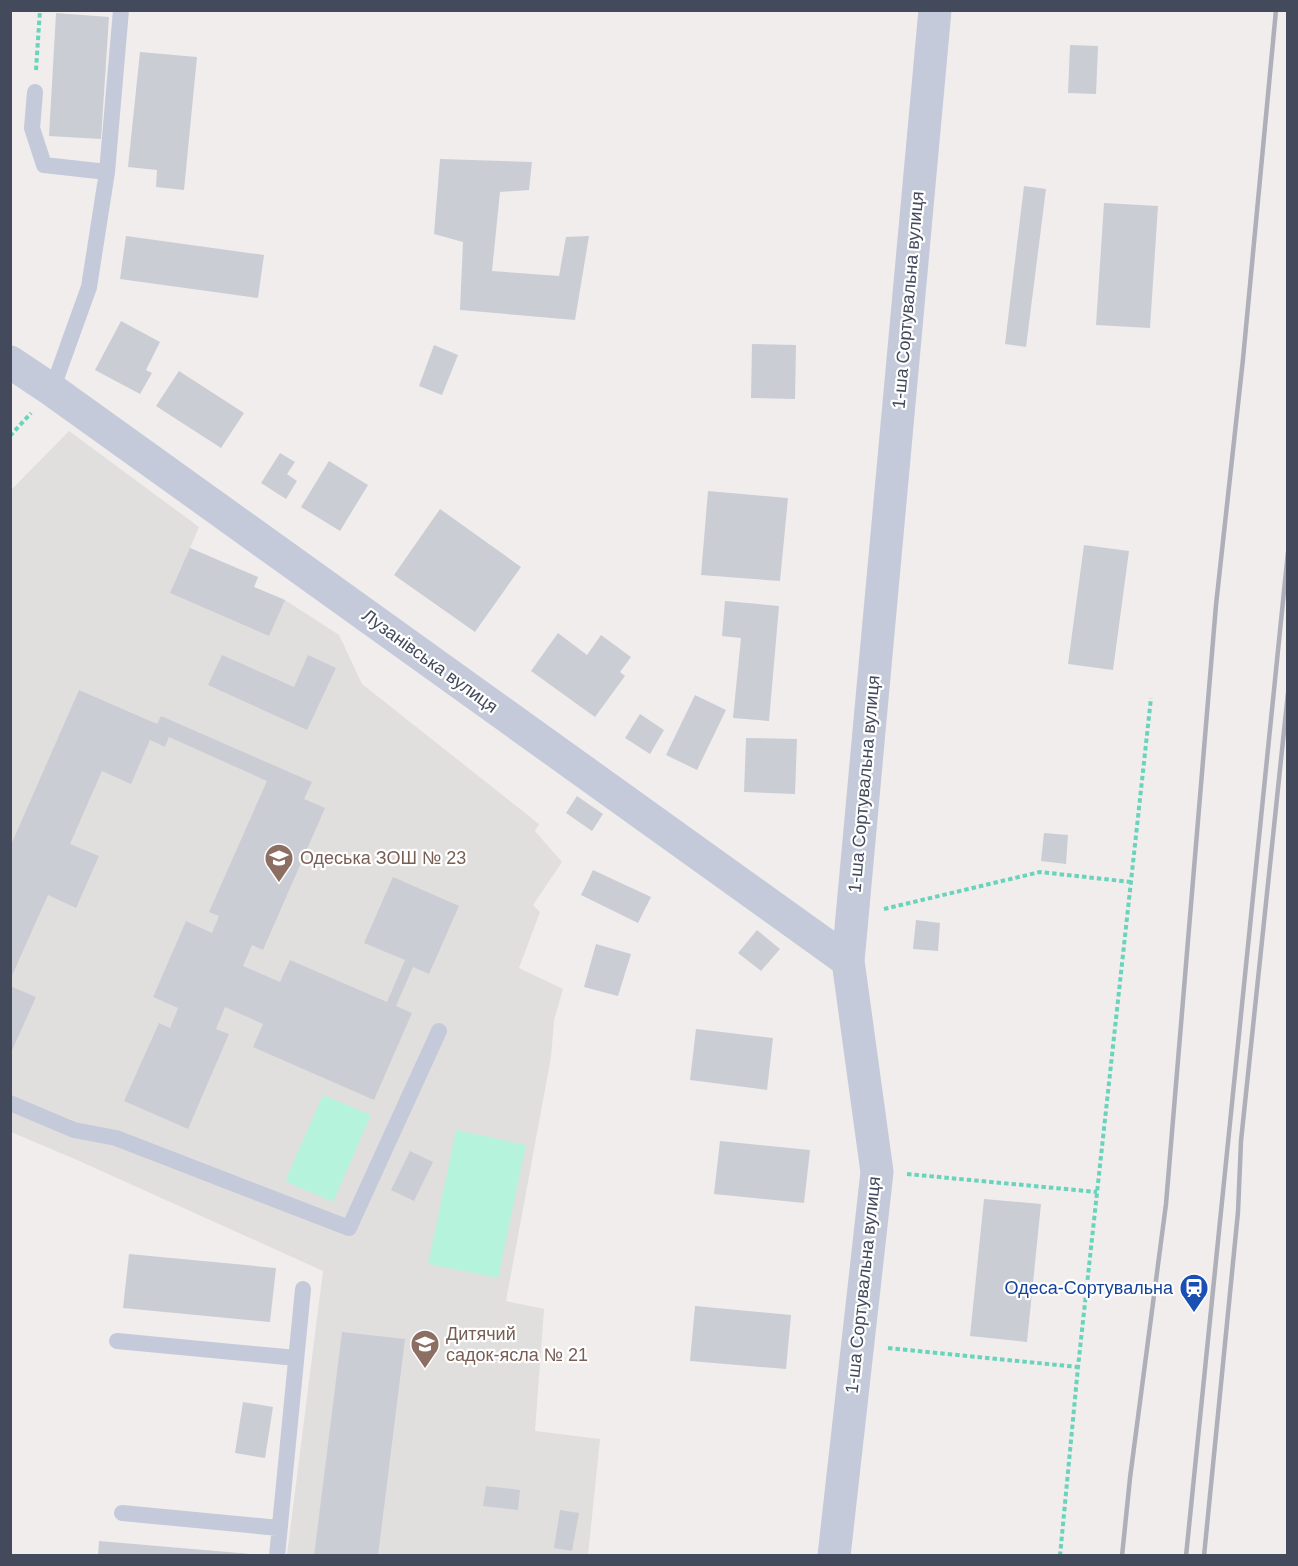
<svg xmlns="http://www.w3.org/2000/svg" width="1298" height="1566" font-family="Helvetica,sans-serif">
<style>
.education{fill:#e1dede}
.green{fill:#b5f3dd}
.building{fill:#cbcdd5}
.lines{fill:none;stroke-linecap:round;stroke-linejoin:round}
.path{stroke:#69d4bb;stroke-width:4;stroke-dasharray:4.5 3;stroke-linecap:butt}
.service{stroke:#c4cad9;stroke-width:16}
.minor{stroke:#c4cad9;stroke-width:33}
.rail{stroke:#aeafb8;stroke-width:4.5}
.labels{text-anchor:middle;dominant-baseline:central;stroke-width:4.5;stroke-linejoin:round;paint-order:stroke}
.street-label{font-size:18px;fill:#434a5c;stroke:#fff}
.education-label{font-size:18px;fill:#785e54;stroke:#fff;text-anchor:start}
.transit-label{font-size:18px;fill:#164399;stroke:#fff;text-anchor:end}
</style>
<rect width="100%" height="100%" fill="#f0edec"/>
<!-- education -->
<path class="education" d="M69,431L199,527L190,548L258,577L254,587L285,600L339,635L362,684L539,824L535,831L562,862L533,905L540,912L519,968L563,989L554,1020L551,1057L506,1301L544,1309L535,1431L600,1439L588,1555H287L323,1271L77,1160L11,1132V490Z"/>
<!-- green -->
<path class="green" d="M323,1095L371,1115L333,1202L285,1181Z
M456,1130L526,1145L498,1278L428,1264Z"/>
<!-- building -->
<path class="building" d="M56,13L109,17L101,139L49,136Z
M1070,45L1098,46L1096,94L1068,93Z
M140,52L197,57L184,190L156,187L157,170L128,167Z
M440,159L532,162L529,190L500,192L492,271L559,276L566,237L589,236L575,320L460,310L463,242L434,234Z
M1024,186L1046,189L1026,347L1005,344Z
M1104,203L1158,206L1150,328L1096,325Z
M126,236L264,255L258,298L120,279Z
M121,321L160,342L146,370L152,373L140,394L95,370Z
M752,344L796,345L795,399L751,398Z
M434,345L458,355L442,395L419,386Z
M179,371L244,413L221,448L156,406Z
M280,453L295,462L287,474L297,481L286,499L261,483Z
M329,461L368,485L340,531L301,507Z
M708,491L788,498L780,581L701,575Z
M440,509L521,567L475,632L394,575Z
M1084,545L1129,551L1113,670L1068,664Z
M190,548L258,577L254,587L285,600L269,636L170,593Z
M725,601L779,606L769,721L733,718L741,638L722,636Z
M558,633L587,655L601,635L631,657L620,672L625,676L595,717L531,671Z
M222,655L294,687L308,655L336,668L307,730L208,685Z
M79,690L157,724L161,716L312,782L304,799L325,808L263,950L252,945L243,966L280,982L290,960L387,1002L405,960L364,943L393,877L459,906L429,974L413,967L396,1006L412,1013L374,1100L253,1047L263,1024L225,1007L216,1029L229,1034L188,1129L124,1101L159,1023L170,1028L178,1008L153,997L186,921L212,933L219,916L209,912L267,781L169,737L165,747L150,740L131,784L102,771L70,844L99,856L76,908L48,895L10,980V847Z
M695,695L726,710L697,770L666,755Z
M640,714L664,730L650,754L625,738Z
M746,738L797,739L795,794L744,792Z
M577,796L603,814L592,831L566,813Z
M1044,833L1068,835L1066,864L1041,861Z
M593,870L651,897L638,923L581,895Z
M916,920L940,923L938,951L913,949Z
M757,930L780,949L761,971L738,953Z
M596,944L631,954L618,996L584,987Z
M10,986L36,997L10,1055Z
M696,1029L773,1038L767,1090L690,1080Z
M720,1141L810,1150L804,1203L714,1194Z
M410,1151L433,1162L414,1201L391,1190Z
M984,1199L1041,1204L1027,1342L970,1336Z
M129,1254L276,1268L270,1322L123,1308Z
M695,1306L791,1315L786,1369L690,1361Z
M342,1332L405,1339L378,1556H314Z
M243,1402L273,1407L265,1458L235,1453Z
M486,1486L520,1490L518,1510L483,1506Z
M560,1510L579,1513L572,1551L554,1548Z
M99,1541L251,1554V1556H98Z"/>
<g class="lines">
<!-- path -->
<path class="path" d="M36,70L40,10
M10,436L31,413
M884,909L1040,872L1131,882
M907,1174L1097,1192
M888,1348L1078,1367
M1060,1556L1078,1367L1151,698"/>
<!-- service -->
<path class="service" d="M35,92L32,128L44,165L107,172
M52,390L89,287L107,172L121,10
M10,1103L74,1130L116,1138L349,1228L439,1031
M117,1341L296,1358
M122,1513L279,1528
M277,1556L303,1289"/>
<!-- minor -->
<path class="minor" d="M10,362L52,390L848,961
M834,1556L877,1172L848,961L935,10"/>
<!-- rail -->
<path class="rail" d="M1122,1556L1130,1478L1166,1204L1216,605L1243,359L1276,10
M1186,1556L1288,552
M1204,1556L1238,1212L1241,1141L1288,693"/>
</g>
<!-- icons -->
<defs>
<g id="school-pin" transform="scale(1.5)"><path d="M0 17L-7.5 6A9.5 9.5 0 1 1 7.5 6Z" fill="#8d6e63" stroke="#fff"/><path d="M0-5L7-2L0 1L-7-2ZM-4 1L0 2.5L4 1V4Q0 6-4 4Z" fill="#fff"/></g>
<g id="station-pin" transform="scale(1.5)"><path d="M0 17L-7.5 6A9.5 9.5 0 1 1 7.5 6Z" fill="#1a4fb4" stroke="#fff"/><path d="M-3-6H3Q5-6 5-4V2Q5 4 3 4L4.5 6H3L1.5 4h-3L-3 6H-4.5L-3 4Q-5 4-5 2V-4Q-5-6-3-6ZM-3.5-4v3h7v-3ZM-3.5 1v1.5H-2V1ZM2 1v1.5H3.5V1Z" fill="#fff"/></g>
</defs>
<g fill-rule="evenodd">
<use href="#school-pin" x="279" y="858"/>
<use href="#station-pin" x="1194" y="1288"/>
<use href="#school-pin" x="425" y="1344"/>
</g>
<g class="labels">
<!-- street labels -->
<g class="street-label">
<text transform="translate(908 300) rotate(-85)">1-ша Сортувальна вулиця</text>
<text transform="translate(430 661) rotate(36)">Лузанівська вулиця</text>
<text transform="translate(864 784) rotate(-85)">1-ша Сортувальна вулиця</text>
<text transform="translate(863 1285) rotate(-84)">1-ша Сортувальна вулиця</text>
</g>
<!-- education labels -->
<g class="education-label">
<text x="300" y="858">Одеська ЗОШ № 23</text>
<text x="446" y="1334">Дитячий<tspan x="446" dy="21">садок-ясла № 21</tspan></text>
</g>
<!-- transit labels -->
<g class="transit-label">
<text x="1173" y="1288">Одеса-Сортувальна</text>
</g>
</g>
<!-- border -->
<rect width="1298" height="1566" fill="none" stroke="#434a5c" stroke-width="24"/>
</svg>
